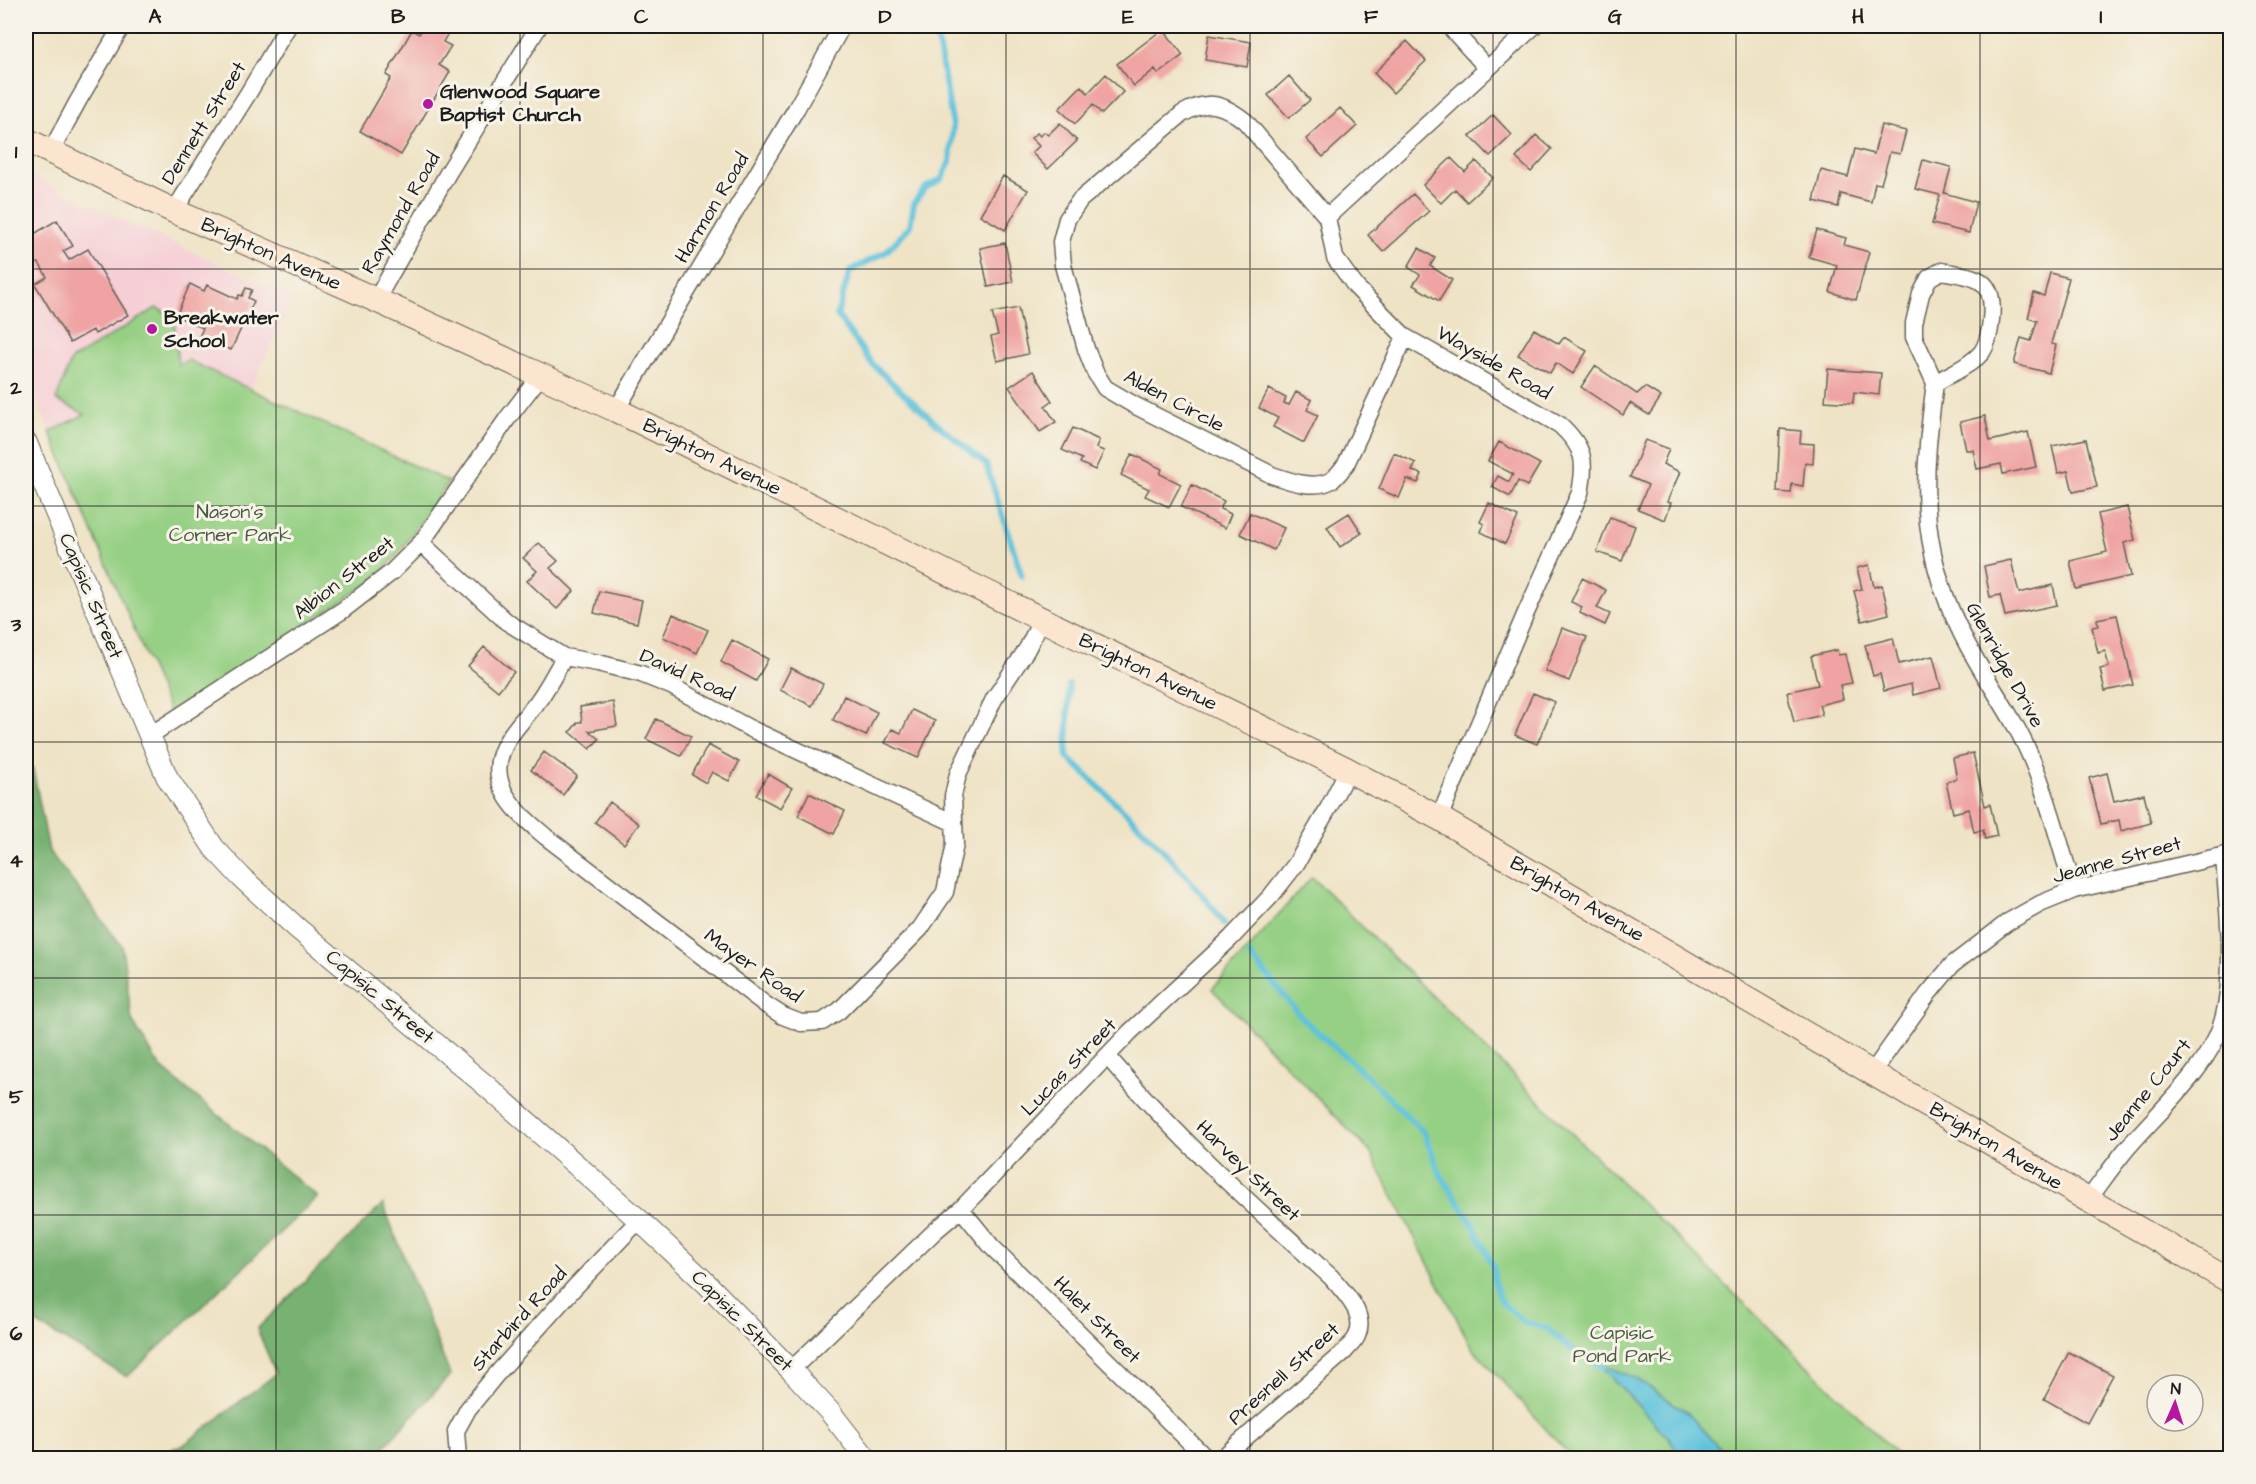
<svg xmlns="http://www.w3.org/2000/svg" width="2256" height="1484" font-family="'Architects Daughter',sans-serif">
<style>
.built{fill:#f6cfd6}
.green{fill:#96d084;stroke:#597650;stroke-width:1.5}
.forest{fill:#78b272;stroke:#4a6747;stroke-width:1.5}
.water{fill:#5dc2db;stroke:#3c6f7c;stroke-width:1.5}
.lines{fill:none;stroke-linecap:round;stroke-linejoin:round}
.stream{stroke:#5dc2db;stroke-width:6}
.building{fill:#efa3a2}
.minor-casing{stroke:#666257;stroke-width:19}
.tertiary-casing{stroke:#666257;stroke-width:23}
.secondary-casing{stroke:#666257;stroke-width:26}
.minor{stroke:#fff;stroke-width:16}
.tertiary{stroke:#fff;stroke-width:21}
.secondary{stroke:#fce5cf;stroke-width:24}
.grid{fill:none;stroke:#1c1c1c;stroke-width:1.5;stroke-opacity:0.55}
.poi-dot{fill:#b5179e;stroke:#f7f3e8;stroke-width:2}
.labels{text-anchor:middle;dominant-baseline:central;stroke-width:6;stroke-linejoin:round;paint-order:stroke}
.poi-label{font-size:20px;font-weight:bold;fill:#1c1c1c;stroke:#f7f3e8;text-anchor:start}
.street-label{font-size:20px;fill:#1c1c1c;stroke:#f7f3e8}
.park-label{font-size:20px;fill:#475b40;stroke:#f7f3e8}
.neatline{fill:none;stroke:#1c1c1c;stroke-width:2}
.grid-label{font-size:20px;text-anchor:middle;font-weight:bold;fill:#1c1c1c}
</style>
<rect width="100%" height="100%" fill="#f7f3e8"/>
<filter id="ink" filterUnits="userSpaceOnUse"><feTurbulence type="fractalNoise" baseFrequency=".0167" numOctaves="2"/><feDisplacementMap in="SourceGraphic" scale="12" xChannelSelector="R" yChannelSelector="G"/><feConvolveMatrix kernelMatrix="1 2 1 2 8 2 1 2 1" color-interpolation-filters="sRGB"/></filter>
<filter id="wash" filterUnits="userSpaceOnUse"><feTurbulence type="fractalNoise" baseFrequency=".008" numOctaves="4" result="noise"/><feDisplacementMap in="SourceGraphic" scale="24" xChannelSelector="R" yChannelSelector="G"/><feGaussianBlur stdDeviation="1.35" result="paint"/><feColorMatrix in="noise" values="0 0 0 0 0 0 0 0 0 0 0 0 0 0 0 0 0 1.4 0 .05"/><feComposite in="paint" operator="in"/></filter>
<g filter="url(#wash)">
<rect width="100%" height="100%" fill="#efe3c5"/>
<!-- built -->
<path class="built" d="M26,172L81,201L293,298L251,389L188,360L50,432L26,376Z"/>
<!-- green -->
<path class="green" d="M156,308L174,316L178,365L188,360L449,482L396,557L370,583L170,713L50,432L85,414L56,400L71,360Z
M1312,877L1901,1458H1572L1472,1348L1370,1152L1212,989Z"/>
<!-- forest -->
<path class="forest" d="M26,760L33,769L49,851L122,946L132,1021L160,1067L318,1197L127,1377L26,1317Z
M383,1204L450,1375L374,1458H135L182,1446L276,1374L257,1329Z"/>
<!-- water -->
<path class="water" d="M1598,1363L1637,1379L1687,1412L1728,1458H1682L1671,1441Z"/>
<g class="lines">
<!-- stream -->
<path class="stream" d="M935,26L953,126L950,161L942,179L925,188L914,203L910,226L886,252L850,271L837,315L873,365L937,424L986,464L1022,576
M1069,685L1067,757C1123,809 1179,861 1224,923
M1250,955L1303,1019L1369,1078L1424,1133L1440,1174L1474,1226L1493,1266L1495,1285L1502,1303L1524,1322L1548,1329L1572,1350L1603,1367"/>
</g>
<g id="blocks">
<!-- building -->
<path class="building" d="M424,26H446L451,28L443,42L451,46L439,65L450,72L401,155L360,131L391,78L386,75L412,30L419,34Z
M1163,29L1183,55L1158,74L1155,69L1134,86L1117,64Z
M1209,35L1251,42L1247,67L1205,60Z
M1407,41L1426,61L1393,93L1374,73Z
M1106,74L1123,92L1102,114L1093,105L1075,124L1059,109L1081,86L1088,93Z
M1289,76L1310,100L1289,118L1268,95Z
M1340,108L1357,126L1323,157L1306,139Z
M1493,115L1512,135L1490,156L1470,136Z
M1060,123L1077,141L1048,169L1032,153L1039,146L1031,138L1037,133L1040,136L1044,132L1048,135Z
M1881,125L1906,131L1900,154L1890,152L1881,184L1875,183L1871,202L1841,194L1838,207L1814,201L1821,170L1848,177L1855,149L1874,154Z
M1536,135L1552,149L1531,172L1516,158Z
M1451,158L1465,172L1476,161L1493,178L1467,202L1455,189L1441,203L1423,185Z
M1923,160L1951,167L1944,193L1976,202L1969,233L1932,224L1940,195L1915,189Z
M1003,176L1028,190L1005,230L980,215Z
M1413,194L1429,211L1383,252L1368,235Z
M57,220L73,246L63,251L69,260L88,249L128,315L95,334L93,330L70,343L35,284L47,277L39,263L28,265L26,261V239Z
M1817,230L1846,238L1844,245L1869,252L1856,300L1830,292L1837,265L1809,257Z
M1005,243L1013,282L988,287L980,248Z
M1419,248L1435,258L1430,266L1452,280L1439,301L1413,285L1420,275L1408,267Z
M2050,273L2069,278L2051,344L2056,345L2049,373L2014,364L2021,338L2031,341L2037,321L2028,318L2034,293L2044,296Z
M190,284L204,291L207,285L237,299L239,295L242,296L246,288L252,290L248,298L254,301L231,350L199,337L203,328L176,316Z
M1018,308L1028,354L997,361L991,337L998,335L992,313Z
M1534,329L1559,344L1564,337L1587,351L1573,374L1556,363L1550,373L1518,355Z
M1595,366L1637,394L1645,387L1661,397L1649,415L1630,403L1623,415L1581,387Z
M1828,369L1881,373L1879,395L1854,392L1853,403L1825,401Z
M1033,371L1052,401L1045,406L1056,422L1040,432L1009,387Z
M1269,389L1286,398L1284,403L1289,405L1296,392L1312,400L1307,410L1318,415L1304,443L1273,427L1278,418L1259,408Z
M1985,416L1990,441L2028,432L2036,467L2003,474L2001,464L1977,469L1973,450H1966L1960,422Z
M1073,428L1099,440L1096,448L1104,451L1095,470L1080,463L1082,459L1062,450Z
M1780,429L1801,431L1800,443L1814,444L1813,464L1805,463L1803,486L1792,484L1791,493L1777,492Z
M2086,439L2097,487L2073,492L2068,471L2058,473L2052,446Z
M1645,440L1669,449L1663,464L1680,472L1667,502L1671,503L1665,520L1638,509L1648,485L1630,477Z
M1499,442L1540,464L1527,486L1518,481L1510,497L1492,487L1498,476L1509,482L1513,474L1488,461Z
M1394,453L1416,463L1412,471L1422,474L1418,483L1407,479L1399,498L1379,489Z
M1132,454L1162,469L1160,474L1181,484L1169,507L1145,496L1149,489L1121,475Z
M1192,485L1224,501L1220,509L1231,514L1225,528L1181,507Z
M1489,503L1518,517L1505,544L1481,532L1484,524L1480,522Z
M2127,507L2135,540L2124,543L2131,576L2076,589L2070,561L2107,552L2098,514Z
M1250,513L1284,528L1274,550L1240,534Z
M1349,513L1362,533L1340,547L1327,527Z
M1610,517L1635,526L1622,561L1597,552Z
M539,543L558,561L550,568L574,591L557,609L527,581L537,571L523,558Z
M2011,560L2019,593L2053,585L2057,605L2005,616L2000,595L1990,597L1984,566Z
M1869,565L1874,587L1882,585L1889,614L1862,621L1854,591L1862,589L1857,568Z
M1582,578L1606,590L1597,608L1610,614L1605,625L1580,613L1582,607L1571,602Z
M599,591L642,600L637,623L594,613Z
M673,614L708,630L697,653L663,637Z
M2117,615L2133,685L2105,691L2100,669L2109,667L2105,651L2098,653L2092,627L2098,626L2097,619Z
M1562,628L1587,637L1569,681L1545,671Z
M1893,638L1899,664L1933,656L1941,688L1913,695L1911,684L1884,691L1880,674L1873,676L1865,645Z
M732,640L768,659L756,681L721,662Z
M484,647L514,672L498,691L468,666Z
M1837,650L1838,655L1845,654L1852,683L1840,685L1843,699L1819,705L1822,715L1794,722L1787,692L1818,685L1811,656Z
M791,668L823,684L812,706L780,690Z
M1533,693L1555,702L1537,744L1515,735Z
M844,696L877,712L866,736L833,720Z
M613,702L617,726L589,731L599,739L590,749L570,732L578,722H582L580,707Z
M912,710L935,721L918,758L885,743L892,729L901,733Z
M656,719L691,736L681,756L646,739Z
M708,745L739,762L729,781L712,772L706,783L692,775Z
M544,752L577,776L563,795L531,770Z
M1973,753L1985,806L1990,804L1997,836L1985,839L1983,830L1974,832L1969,809L1953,813L1946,782L1957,779L1953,758Z
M2107,773L2114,801L2144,794L2151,823L2121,831L2119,820L2101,824L2089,778Z
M768,774L792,788L780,808L756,795Z
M809,793L845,811L834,834L798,816Z
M610,802L639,824L624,844L595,822Z
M2069,1352L2113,1375L2087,1423L2044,1399Z"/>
</g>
</g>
<g filter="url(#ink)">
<use href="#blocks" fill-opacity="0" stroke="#666257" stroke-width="1.5"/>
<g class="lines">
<!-- minor casing -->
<g class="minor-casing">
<path id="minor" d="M1449,26L1487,68
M50,153L78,101L122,26
M174,211L249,92L288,26
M1327,217L1245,121C1222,103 1208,99 1182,114L1080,200L1067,219L1061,242L1063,265L1086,349L1095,372L1105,388L1134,405L1272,475C1289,481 1317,491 1333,479C1338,475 1342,469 1346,464L1405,337
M376,300L448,173L539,26
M1935,383L1914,337V323L1921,294L1929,278L1941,271C1977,277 1996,278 1991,320C1990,331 1988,343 1982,352C1970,366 1950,374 1935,383C1923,474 1917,542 1959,628C1980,674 2013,713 2032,760C2050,802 2060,847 2074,890
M616,410L796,109L842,26
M421,543L507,622L564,657L598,663L641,674L671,686L749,728L954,823
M564,657C556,672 548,687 538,701C516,730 482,757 507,797C517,813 532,825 546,837L766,1005L783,1016L801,1023L822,1022L839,1011L920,929L945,892L955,844L953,796L958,774L994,699L1027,649L1042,619
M149,736L343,610L392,572L421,543L507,419L541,375
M1439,818L1525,615L1580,493C1586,462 1585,448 1560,425L1405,337L1356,287L1335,258L1327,217L1534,26
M1108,1057C1176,1137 1254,1207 1331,1277C1344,1292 1367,1314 1357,1336C1355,1341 1348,1347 1345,1351L1222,1458
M1872,1073L1928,994L1952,965L2008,922L2040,904L2074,890L2230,854
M2088,1200C2100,1184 2111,1168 2124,1152C2157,1112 2211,1068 2224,1016C2236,964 2227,908 2224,855
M961,1209L992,1247L1206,1458
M791,1370L935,1231L961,1209L1130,1032L1230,939L1271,896L1296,864L1329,807L1348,770
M458,1458L456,1431L468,1409L495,1376L574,1288L639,1220"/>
</g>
<!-- tertiary casing -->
<g class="tertiary-casing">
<path id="tertiary" d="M26,442L167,777L214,848L241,877L297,928L484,1084L639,1220L705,1282L791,1370L830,1412L866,1458"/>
</g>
<!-- secondary casing -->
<g class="secondary-casing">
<path id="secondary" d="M26,140L174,211L376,300L616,410L1348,770L1439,818L2088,1200L2230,1281"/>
</g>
<!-- minor -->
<use href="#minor" class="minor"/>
<!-- tertiary -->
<use href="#tertiary" class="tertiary"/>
<!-- secondary -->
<use href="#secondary" class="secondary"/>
</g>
</g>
<!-- grid -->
<path class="grid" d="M276,26V1458M520,26V1458M763,26V1458M1006,26V1458M1250,26V1458M1493,26V1458M1736,26V1458M1980,26V1458M26,269H2230M26,506H2230M26,742H2230M26,978H2230M26,1215H2230"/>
<!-- markers -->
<g class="poi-dot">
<circle cx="428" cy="104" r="6"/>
<circle cx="152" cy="329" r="6"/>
</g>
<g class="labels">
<!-- poi labels -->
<g class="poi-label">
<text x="440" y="92">Glenwood Square<tspan x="440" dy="23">Baptist Church</tspan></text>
<text x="164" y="318">Breakwater<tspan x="164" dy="23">School</tspan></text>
</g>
<!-- street labels -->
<g class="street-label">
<text transform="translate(204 123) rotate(-58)">Dennett Street</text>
<text transform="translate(712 208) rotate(-59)">Harmon Road</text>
<text transform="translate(401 213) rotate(-60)">Raymond Road</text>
<text transform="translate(271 254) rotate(24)">Brighton Avenue</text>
<text transform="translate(1494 363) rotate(30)">Wayside Road</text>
<text transform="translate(1174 401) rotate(28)">Alden Circle</text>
<text transform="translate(712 457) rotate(26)">Brighton Avenue</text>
<text transform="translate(344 578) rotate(-38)">Albion Street</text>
<text transform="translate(91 596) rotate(67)">Capisic Street</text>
<text transform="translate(2005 665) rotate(61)">Glenridge Drive</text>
<text transform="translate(1148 672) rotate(26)">Brighton Avenue</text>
<text transform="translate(687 675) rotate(24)">David Road</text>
<text transform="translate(2117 860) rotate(-15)">Jeanne Street</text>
<text transform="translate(1577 899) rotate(30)">Brighton Avenue</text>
<text transform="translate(753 966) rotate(35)">Mayer Road</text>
<text transform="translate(380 997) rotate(40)">Capisic Street</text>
<text transform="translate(1069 1067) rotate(-46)">Lucas Street</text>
<text transform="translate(2148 1090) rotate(-51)">Jeanne Court</text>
<text transform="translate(1996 1146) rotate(31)">Brighton Avenue</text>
<text transform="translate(1248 1171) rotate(44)">Harvey Street</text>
<text transform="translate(519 1319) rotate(-48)">Starbird Road</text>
<text transform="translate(1097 1320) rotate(45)">Halet Street</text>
<text transform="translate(742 1321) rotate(45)">Capisic Street</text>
<text transform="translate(1284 1374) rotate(-42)">Presnell Street</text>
</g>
<!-- park labels -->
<g class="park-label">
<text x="230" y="512">Nason's<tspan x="230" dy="23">Corner Park</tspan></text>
<text x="1622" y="1333">Capisic<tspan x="1622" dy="23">Pond Park</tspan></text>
</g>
</g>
<!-- margin -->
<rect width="2256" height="1484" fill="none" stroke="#f7f3e8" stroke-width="66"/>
<!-- north arrow -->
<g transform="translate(2175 1403) rotate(3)"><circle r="28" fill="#f7f3e8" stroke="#9f9d96" stroke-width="1.5"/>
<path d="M0-4.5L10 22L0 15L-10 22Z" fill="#b5179e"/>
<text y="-9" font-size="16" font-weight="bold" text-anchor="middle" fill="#1c1c1c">N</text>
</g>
<rect x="33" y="33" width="2190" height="1418" class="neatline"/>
<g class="grid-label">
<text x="155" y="23">A</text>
<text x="398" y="23">B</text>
<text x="641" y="23">C</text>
<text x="885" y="23">D</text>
<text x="1128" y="23">E</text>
<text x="1371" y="23">F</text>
<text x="1615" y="23">G</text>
<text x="1858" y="23">H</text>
<text x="2101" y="23">I</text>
<text x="16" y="158">1</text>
<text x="16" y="394">2</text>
<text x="16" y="631">3</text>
<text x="16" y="867">4</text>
<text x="16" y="1103">5</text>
<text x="16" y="1340">6</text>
</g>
</svg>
